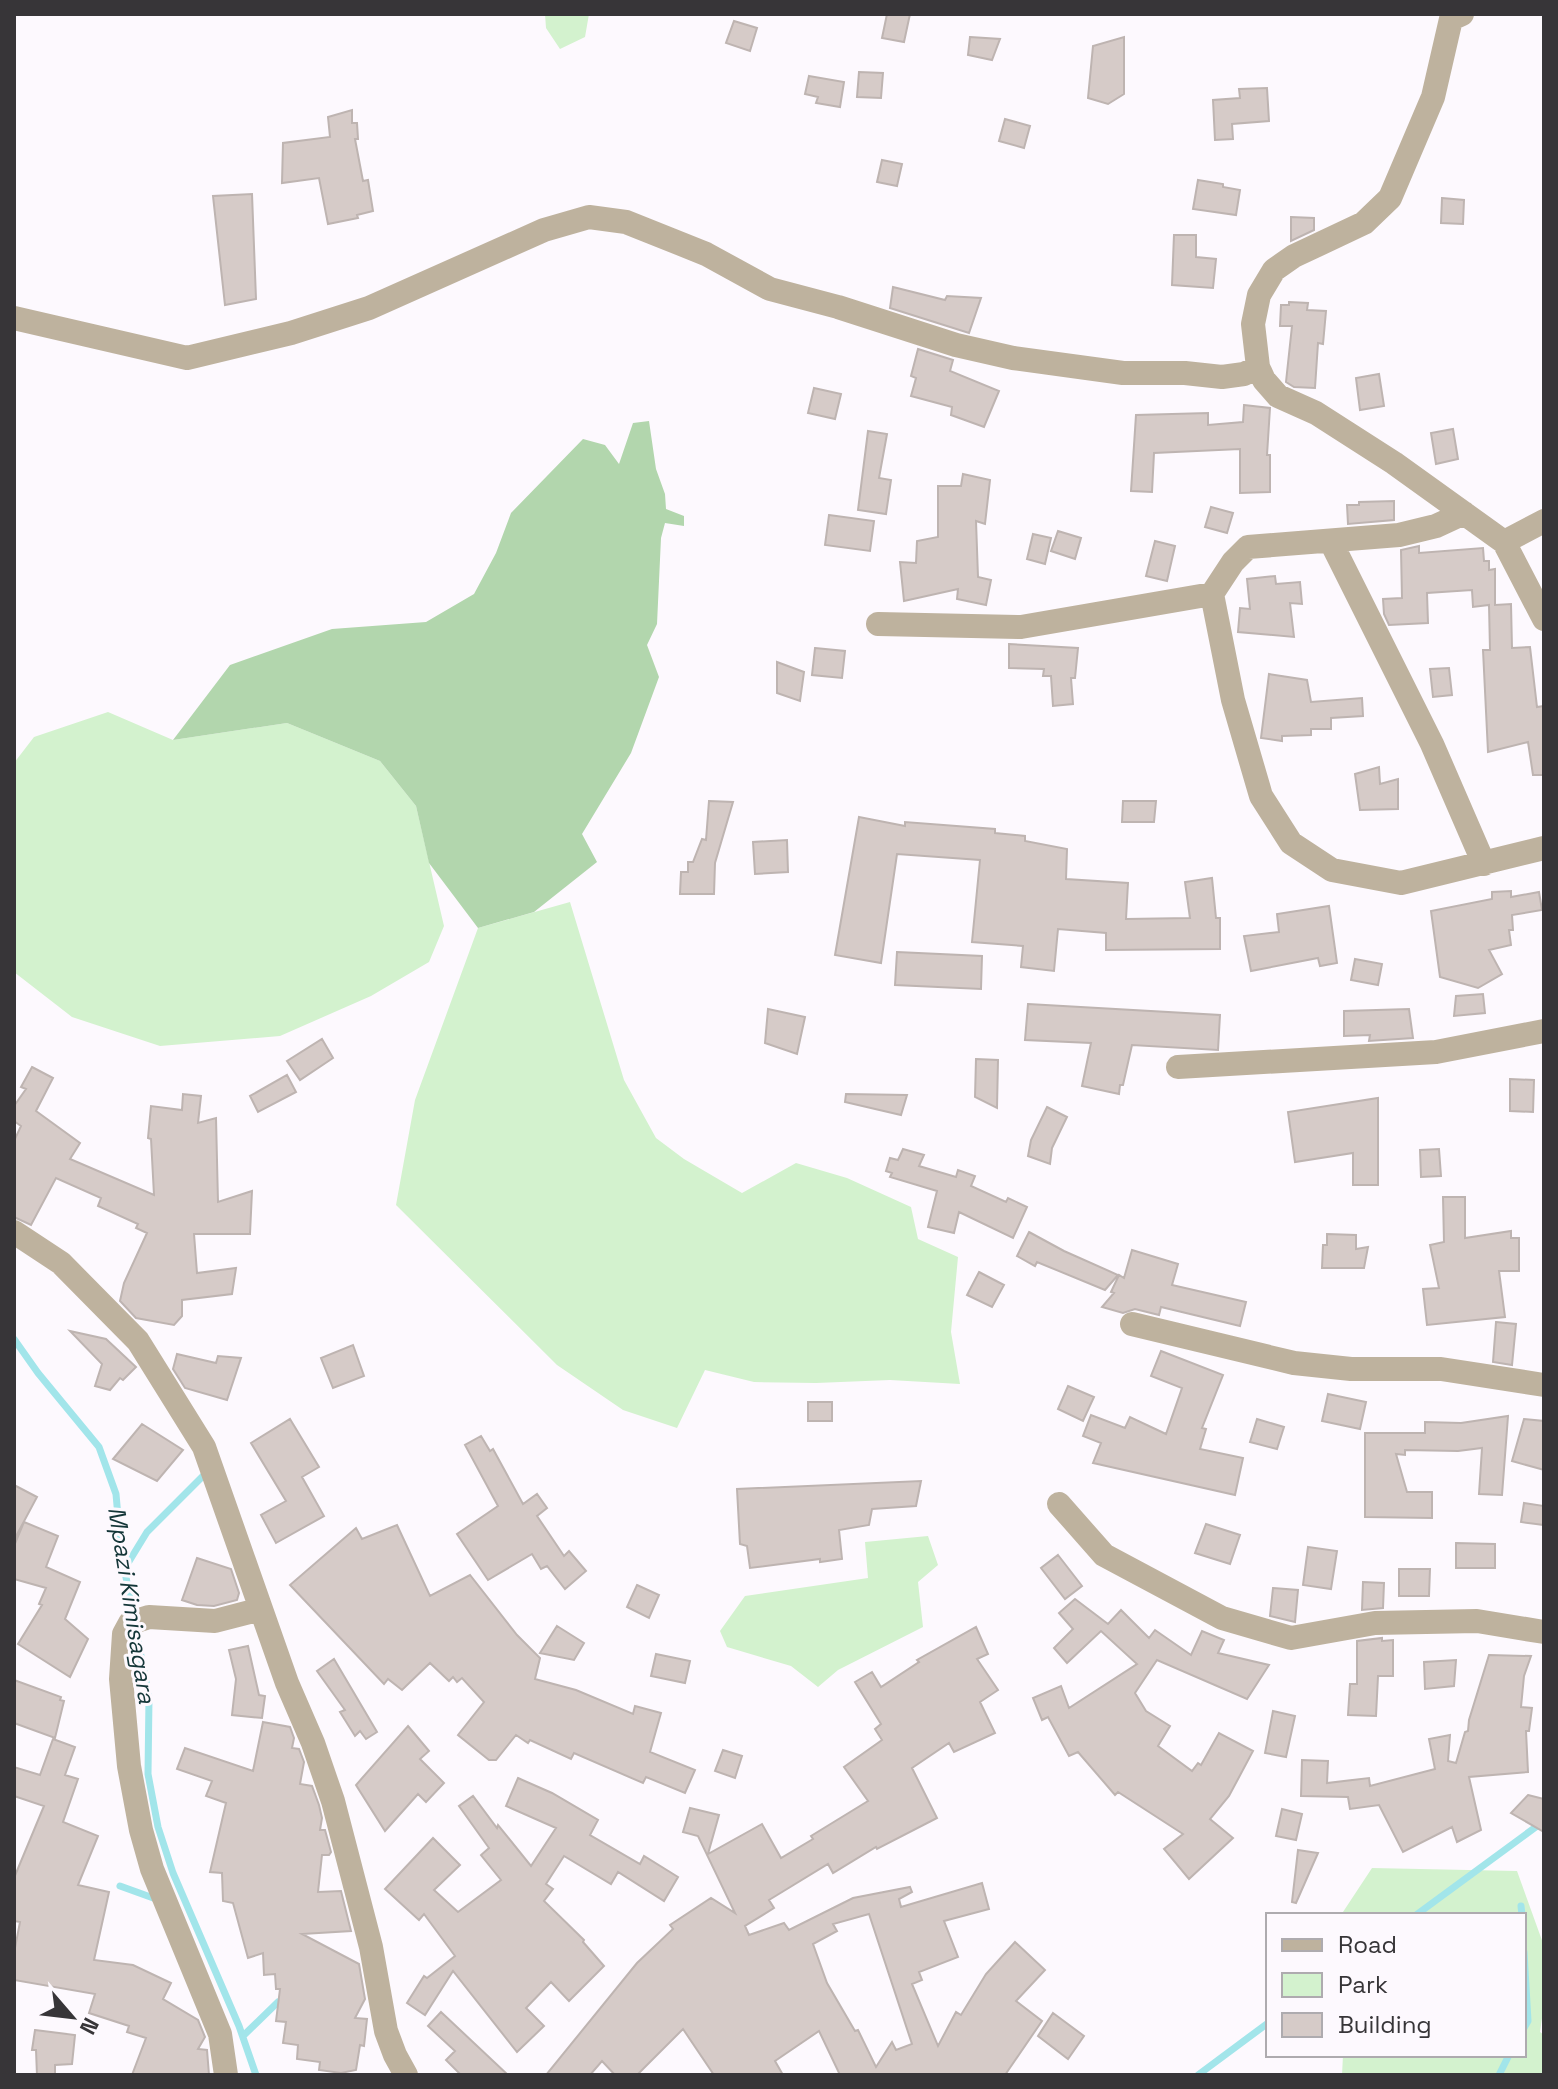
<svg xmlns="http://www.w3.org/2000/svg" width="1558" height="2089" font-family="'Space Grotesk',sans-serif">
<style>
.green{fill:#d3f2ce}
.forest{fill:#b2d6ad}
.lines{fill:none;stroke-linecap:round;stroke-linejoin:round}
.stream{stroke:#a2e5ea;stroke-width:7}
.building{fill:#d6cbc8;stroke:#beb4b1;stroke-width:2;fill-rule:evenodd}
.street{stroke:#beb29e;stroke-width:24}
.labels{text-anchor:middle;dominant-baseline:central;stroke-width:6;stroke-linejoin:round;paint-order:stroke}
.water-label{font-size:24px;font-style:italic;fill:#143638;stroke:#fdf9fe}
</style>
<rect width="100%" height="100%" fill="#fdf9fe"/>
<!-- green -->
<path class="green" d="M545,14H589L585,37L560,49L546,28Z
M108,712L173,740L287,723L380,761L416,806L444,926L429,962L371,996L280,1036L160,1046L72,1017L14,972V763L34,737Z
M570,902L624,1080L656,1138L684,1159L742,1193L796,1163L847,1178L911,1207L918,1239L958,1257L951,1332L960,1384L890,1380L816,1383L754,1382L705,1370L677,1428L623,1410L557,1365L396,1205L415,1100L478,928Z
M928,1536L938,1565L918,1582L923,1627L838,1670L818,1687L791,1666L727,1647L720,1631L745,1596L868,1578L865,1542Z
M1372,1868L1517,1871L1544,1946V2004L1540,2032L1544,2035V2075H1342L1343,2055H1524V1915H1341Z"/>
<!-- forest -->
<path class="forest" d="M649,421L656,469L665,494L666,509L684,516V526L665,523L661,538L657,624L647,645L659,677L631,753L582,834L597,862L534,912L478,928L429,863L416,806L380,761L287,723L173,740L230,665L332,629L426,622L474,594L496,553L511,513L583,439L605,445L619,464L633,423Z"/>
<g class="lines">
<!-- stream -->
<path class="stream" d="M14,1339L38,1373L99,1447L116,1494L121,1551L149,1698L148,1774L158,1827L173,1873L239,2026L256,2075
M125,1568L147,1532L206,1473
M120,1886L156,1899
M1521,1906L1522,1915
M1416,1915L1544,1821
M1524,1952L1528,2021L1524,2028
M243,2036L278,2002
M1198,2075L1268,2023
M1499,2075L1509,2055"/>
</g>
<!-- building -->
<path class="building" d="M887,14H910L904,42L882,38Z
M734,21L757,28L750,51L726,43Z
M970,37L1000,39L992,60L968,55Z
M1124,37V94L1108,104L1088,98L1093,46Z
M859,72L883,73L881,98L857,97Z
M809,76L844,82L840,107L816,103L818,97L805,94Z
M1267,88L1269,121L1232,124L1233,139L1215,140L1213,100L1240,98L1239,89Z
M352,110V123H357L358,139H355L363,181L368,180L373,211L357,215L358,218L328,224L319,178L282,183L283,143L330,137L328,117Z
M1005,119L1030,126L1024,148L999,141Z
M882,160L902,164L897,186L877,182Z
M1198,180L1223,184V187L1240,190L1236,215L1193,209Z
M252,194L256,299L225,305L213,196Z
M1442,198L1464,200L1463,224L1441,223Z
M1291,217L1314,218V230L1291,241Z
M1174,235H1196V257L1216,259L1213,288L1172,285Z
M893,287L945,300L947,296L981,298L969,333L890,308Z
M1289,302L1308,303L1307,310L1326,311L1323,344L1318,343L1315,388L1294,387L1286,382L1292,326H1280L1281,305H1289Z
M918,349L953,360L950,371L999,391L984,427L951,415L952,407L911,396L916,378L911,376Z
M1379,374L1384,406L1360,410L1356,378Z
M814,388L841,394L835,419L808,413Z
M1244,405L1270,408L1267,455H1270V492L1240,493V449L1154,453L1152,492L1131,491L1136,415L1208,413V425L1243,422Z
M1453,429L1458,459L1436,464L1431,433Z
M868,431L887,434L879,478L891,480L886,514L858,510Z
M963,474L990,480L985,524L976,521L978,577L991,580L986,605L957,599L958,589L904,601L900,562L916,563L917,541L938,537V486H961Z
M1394,501V520L1348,524L1347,505H1359V502Z
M1211,507L1233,513L1227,533L1205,527Z
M829,515L874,521L870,551L825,545Z
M1058,531L1081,538L1075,559L1051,551Z
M1033,534L1051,538L1045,564L1027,559Z
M1155,541L1175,546L1167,581L1146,576Z
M1419,546V553L1483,548L1484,561H1489V570L1495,569V605L1511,604L1512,648L1530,647L1537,707L1544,706V775H1533L1528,742L1488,752L1483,650H1490L1489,605L1473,607L1472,590L1427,593L1428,623L1389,625L1384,614L1383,599L1402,598L1401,550Z
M1275,576L1276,584L1300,582L1302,604L1290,603L1294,637L1238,632L1240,608L1250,609L1247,579Z
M1009,644L1078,648L1075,678H1071L1073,704L1053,706L1051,676H1043L1044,669L1009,668Z
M815,648L845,651L842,678L812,675Z
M777,662L804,672L800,701L777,693Z
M1449,668L1452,695L1433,697L1430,669Z
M1269,674L1307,680L1311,702L1362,698L1363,716L1331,718V729H1311V735L1282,736V741L1261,738Z
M1379,767L1380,784L1398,779V809L1360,810L1355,774Z
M709,801L733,802L715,863L714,894H680L681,872H688V862H693L702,839L706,840Z
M1123,801H1156L1154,822H1122Z
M859,817L905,826V822L995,829V833L1025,836V841L1067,849L1066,879L1128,883L1126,919L1190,918L1185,882L1212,878L1216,918H1220V949L1106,950V933L1058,929L1054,971L1021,967L1023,946L972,942L980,860L897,854L881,963L835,955Z
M787,840L788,872L755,874L753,842Z
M1511,891V897L1539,892L1542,910L1512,915L1513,930H1509L1511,945L1489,950L1502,974L1478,988L1440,977L1431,911L1492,899V892Z
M1329,906L1337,963L1320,966L1318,958L1251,971L1244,936L1279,932L1277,914Z
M897,952L982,956L981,989L895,985Z
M1355,959L1382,964L1378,985L1351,980Z
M1483,994L1485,1013L1454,1016L1456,996Z
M1028,1004L1220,1015L1218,1050L1132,1045L1123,1085H1120L1119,1094L1082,1086L1091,1043L1025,1040Z
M768,1009L805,1017L797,1054L765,1043Z
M1409,1009L1413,1038L1369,1041L1370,1035L1344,1036V1011Z
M322,1039L333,1058L300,1080L287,1061Z
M976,1059L998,1060L997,1108L975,1097Z
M32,1067L53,1078L36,1111L80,1143L70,1159L154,1195L151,1139L148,1138L151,1106L182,1110L183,1094L201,1096L198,1123L216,1118L218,1202L252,1191L250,1234H194L197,1273L236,1268L232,1294L182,1300V1316L174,1325L136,1318L120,1301L124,1283L147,1233L136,1228L138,1224L98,1206L101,1198L56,1178L31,1225L14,1217V1141L21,1126L14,1121V1106L26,1089L21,1087Z
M287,1075L296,1092L258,1112L250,1096Z
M1510,1079L1534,1080L1533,1112L1510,1111Z
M846,1094L907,1095L901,1115L845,1102Z
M1378,1098V1185H1353V1153L1295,1162L1288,1112Z
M1047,1107L1067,1117L1052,1148L1050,1164L1028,1156L1031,1140Z
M903,1149L924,1155L919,1166L956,1177L958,1170L975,1176L971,1186L1006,1202L1008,1198L1027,1207L1013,1238L959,1212L954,1233L928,1227L937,1191L890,1177L892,1173L886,1171L890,1158L898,1160Z
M1439,1149L1441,1176L1421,1177L1420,1150Z
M1443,1197H1465V1238L1511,1231V1238H1519V1271H1499L1505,1317L1427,1325L1423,1289L1439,1288L1430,1245L1444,1242Z
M1029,1232L1064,1251L1118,1275L1105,1290L1037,1262L1035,1266L1017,1256Z
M1327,1234L1356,1235V1249L1368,1247L1364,1268H1322L1323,1245H1327Z
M1132,1250L1178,1264L1172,1285L1246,1302L1240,1326L1161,1307L1159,1315L1135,1309L1123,1313L1102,1307L1114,1293L1111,1292L1119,1275L1124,1278Z
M979,1272L1004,1285L992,1307L967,1295Z
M1496,1322L1516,1324L1512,1365L1493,1362Z
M70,1331L106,1339L136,1367L123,1380L120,1378L110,1390L95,1386L102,1364Z
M353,1345L364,1376L333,1388L321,1358Z
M1161,1351L1223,1375L1202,1428L1206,1429L1200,1449L1243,1458L1235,1495L1093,1463L1101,1443L1083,1436L1091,1415L1125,1428L1130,1417L1166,1434L1182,1388L1151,1376Z
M177,1354L216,1363L218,1356L241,1358L227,1400L185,1388L173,1369Z
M1068,1386L1094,1397L1083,1421L1058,1409Z
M1328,1394L1366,1402L1360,1429L1322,1421Z
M808,1402H832V1421H808Z
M1508,1416L1502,1495L1479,1494L1482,1448L1458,1451L1405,1450V1455L1396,1454L1407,1492H1432V1518L1365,1517V1433H1425V1422L1461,1423Z
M290,1419L319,1467L302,1477L324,1516L276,1543L261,1515L286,1501L251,1443Z
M1257,1419L1284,1427L1277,1449L1250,1442Z
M1524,1419L1544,1421V1470L1512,1461Z
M142,1424L183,1450L157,1481L113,1459Z
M481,1436L490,1451L493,1449L523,1504L537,1494L547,1508L537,1516L564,1556L569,1551L586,1571L565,1589L547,1566L541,1569L532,1554L488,1580L457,1534L498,1506L465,1445Z
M921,1481L916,1506L872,1509L869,1525L839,1530L842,1559L820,1562V1559L750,1568L747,1546L740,1544L737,1489Z
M14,1485L37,1497L14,1540Z
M1524,1503L1544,1506V1525L1521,1522Z
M24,1522L58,1536L46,1567L80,1582L65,1619L88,1639L70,1677L18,1644L42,1605L39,1604L46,1588L14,1579V1546Z
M1206,1524L1240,1535L1230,1564L1195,1553Z
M397,1525L430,1596L470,1575L517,1635L540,1658L535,1679L576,1690L633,1714L635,1706L661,1713L650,1752L695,1770L685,1793L646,1777L643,1783L574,1753L571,1759L530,1740L528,1743L516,1735L496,1760H489L458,1735L484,1702L462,1678L457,1682L453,1677L449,1681L430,1663L402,1690L388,1679L384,1684L290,1585L356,1528L362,1539Z
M1456,1543L1495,1544V1568H1456Z
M1308,1547L1337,1551L1331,1589L1303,1585Z
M1058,1555L1082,1586L1065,1599L1041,1568Z
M197,1558L231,1569L239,1593L237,1600L214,1606L197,1605L182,1600Z
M1399,1569H1430L1429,1596H1399Z
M1363,1582L1384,1583L1383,1608L1362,1610Z
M637,1585L659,1595L649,1618L627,1607Z
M1273,1588L1298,1590L1295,1622L1270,1616Z
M1075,1599L1108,1624L1121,1610L1149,1638L1155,1630L1191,1655L1202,1631L1224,1640L1218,1653L1269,1665L1247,1699L1157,1660L1135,1693L1146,1711L1170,1726L1158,1746L1192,1771L1198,1763L1201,1765L1219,1733L1253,1751L1229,1796L1210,1819L1233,1838L1189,1879L1164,1849L1183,1834L1118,1792L1115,1795L1078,1752L1069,1756L1048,1717L1042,1720L1033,1698L1061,1686L1069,1708L1137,1664L1101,1631L1067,1663L1054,1648L1073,1629L1059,1613Z
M557,1626L584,1643L574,1660L540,1653Z
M976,1627L988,1654L977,1659L998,1690L980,1702L995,1733L954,1752L949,1743L912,1768L937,1818L877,1849L876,1847L833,1873L828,1864L769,1900L774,1908L745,1926L749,1935L784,1923L789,1930L853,1898L910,1887L912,1892L899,1899L901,1907L982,1883L989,1909L944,1921L958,1957L919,1972L922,1980L912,1984L938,2046L956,2012L961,2015L986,1974L1015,1942L1045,1970L1016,2001L1042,2021L1005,2075H840L819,2031L775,2061L783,2075H714L683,2029L637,2075H615L602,2061L590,2075H546L637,1963L673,1929L670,1925L711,1898L735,1913L698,1836L683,1832L690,1808L719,1815L708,1854L762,1824L781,1858L813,1839L811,1836L868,1801L844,1767L882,1740L875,1729L881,1724L855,1682L872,1672L881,1687L919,1662L917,1660ZM869,1914L912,2044L896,2050L892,2042L876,2067L858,2030L855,2031L827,1983L813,1944L837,1931L833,1924Z
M1382,1638V1641L1393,1640V1676H1378L1376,1716L1348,1715L1350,1684H1357V1641Z
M248,1646L259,1695L265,1696L262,1718L232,1715L236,1679L229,1650Z
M656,1654L690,1661L685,1683L651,1676Z
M1489,1655L1531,1656L1524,1676L1521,1707L1532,1708L1529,1731H1526L1528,1772L1469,1777L1481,1830L1457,1842L1452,1827L1403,1852L1379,1805L1350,1809L1348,1797L1301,1796L1302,1760L1328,1761L1327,1783L1369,1778L1370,1786L1435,1769L1429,1739L1450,1735L1448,1761L1456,1763L1465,1732L1468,1731L1469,1720Z
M334,1659L377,1732L366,1739L360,1731L355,1736L340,1712L345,1710L317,1671Z
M1456,1660L1454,1686L1425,1689L1424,1662Z
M14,1680L61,1697L60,1700L64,1701L55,1738L14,1723Z
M1273,1711L1295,1716L1286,1757L1265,1753Z
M263,1722L290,1727L294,1738L292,1748L299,1749L304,1762L300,1784L312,1786L319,1805L322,1818L320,1830H325L331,1852L329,1855H322L318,1892L341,1891L351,1931L302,1934L359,1964L365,1999L355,2018L367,2019L364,2046L360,2045L356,2070L341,2073L319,2070L320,2062L297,2059L298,2045L283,2043L286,2022L276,2021L280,1989H276L275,1974L264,1975L263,1953L248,1958L233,1903L223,1901L222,1873L210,1872L226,1803L206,1796L212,1781L177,1769L185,1748L253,1771Z
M408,1726L429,1751L420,1759L444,1783L426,1802L418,1794L385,1831L356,1785Z
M53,1739L75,1747L65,1775L78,1779L63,1822L98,1836L78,1885L109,1892L94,1960L133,1965L171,1983L163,1999L198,2020L205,2037L198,2049L207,2050L209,2075H132L146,2038L127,2032L129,2026L89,2013L95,1994L14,1980V1953L20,1922L14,1921V1878L44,1806L14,1796V1767L40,1775Z
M723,1750L742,1756L735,1778L715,1771Z
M518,1778L552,1793L598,1820L590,1835L640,1864L644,1856L678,1877L664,1901L618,1872L611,1884L564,1856L546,1884L553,1889L544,1901L584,1940L583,1942L604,1966L569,2001L551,1982L526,2008L544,2026L517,2052L453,1971L425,2015L407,2003L424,1976L427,1978L455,1956L424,1914L419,1920L385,1889L433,1838L460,1865L434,1890L458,1912L501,1880L481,1855L489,1848L459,1806L473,1796L497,1828L498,1825L531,1866L556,1828L506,1806Z
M1528,1795L1544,1799V1832L1511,1813Z
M1282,1809L1302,1814L1296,1840L1276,1836Z
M1298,1850L1318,1853L1296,1903L1292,1902Z
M441,2012L508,2075H461L446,2060L455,2051L428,2026Z
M1053,2013L1084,2036L1068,2059L1038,2036Z
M35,2030L75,2035L72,2064L55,2065V2075H37L36,2050H32Z"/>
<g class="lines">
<!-- street -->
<path class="street" d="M1462,14L1451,19L1433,97L1390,198L1364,223L1294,256L1274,270L1259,295L1253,324L1258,367L1264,380L1278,396L1316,413L1394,463L1504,542L1544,619
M14,318L187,358L291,333L369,308L544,230L589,217L626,222L706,254L770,289L838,307L956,345L1013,358L1123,373H1185L1222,377L1244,374L1258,367
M1331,542L1432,744L1484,864
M1504,542L1544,521
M1212,594L1233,700L1261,796L1291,843L1332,870L1401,883L1544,848
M878,624L1021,627L1212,594L1233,562L1248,547L1399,535L1436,526L1464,513
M1178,1067L1436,1052L1544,1031
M14,1232L61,1263L138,1341L204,1447L287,1683L313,1743L333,1801L371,1947L386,2031L395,2055L406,2075
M1132,1324L1294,1363L1351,1369H1441L1544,1385
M1059,1504L1104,1555L1222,1618L1291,1638L1375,1623L1477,1621L1544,1632
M226,2075L220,2034L152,1869L141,1830L129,1766L121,1679L124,1634L130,1623L149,1617L215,1621L261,1609"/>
</g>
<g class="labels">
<!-- water labels -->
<g class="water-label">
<text transform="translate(132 1605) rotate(81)">Mpazi Kimisagara</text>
</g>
</g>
<!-- border -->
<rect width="1558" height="2089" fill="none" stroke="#373538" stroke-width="32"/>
<!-- legend -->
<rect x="1266" y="1913" width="260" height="144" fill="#fdf9fe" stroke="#aeabaf" stroke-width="2"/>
<rect x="1282" y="1939" width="40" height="12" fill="#beb29e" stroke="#aeabaf" stroke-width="2"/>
<text x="1338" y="1953" font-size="24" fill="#373538">Road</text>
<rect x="1282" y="1973" width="40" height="24" fill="#d3f2ce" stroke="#aeabaf" stroke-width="2"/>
<text x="1338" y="1993" font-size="24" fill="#373538">Park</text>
<rect x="1282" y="2013" width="40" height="24" fill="#d6cbc8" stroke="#aeabaf" stroke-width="2"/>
<text x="1338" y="2033" font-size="24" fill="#373538">Building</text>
<!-- north arrow -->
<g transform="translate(72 2017) rotate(118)" stroke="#fdf9fe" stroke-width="6" paint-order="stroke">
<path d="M0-6L14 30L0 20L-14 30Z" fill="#373538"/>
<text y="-12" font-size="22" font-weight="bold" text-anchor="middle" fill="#373538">N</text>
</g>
</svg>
